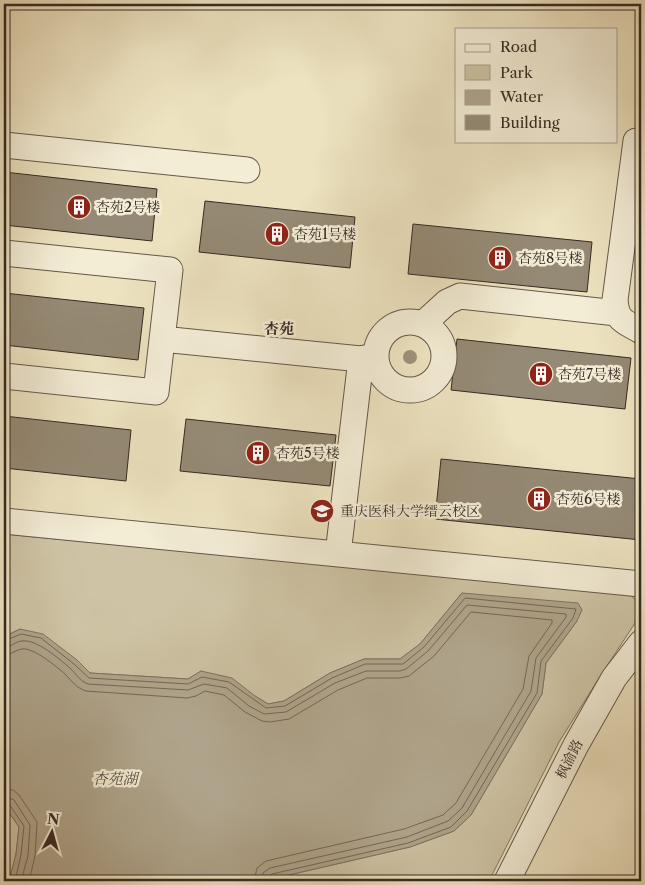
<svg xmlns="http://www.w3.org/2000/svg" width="645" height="885" font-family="'Libre Caslon Text','Noto Serif SC',serif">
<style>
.green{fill:#cec4a5;stroke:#827764}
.water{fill:#afa48b;stroke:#7f7362}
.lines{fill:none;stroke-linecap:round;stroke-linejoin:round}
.shore{stroke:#726758;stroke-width:1}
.building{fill:#958a75;stroke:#362a24}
.minor-casing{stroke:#64584b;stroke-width:27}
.minor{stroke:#f3edd6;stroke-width:25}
.tree{fill:#9d927c}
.labels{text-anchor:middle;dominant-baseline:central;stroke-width:5;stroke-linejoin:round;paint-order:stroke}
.poi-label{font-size:14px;fill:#362a24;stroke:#f3edd6;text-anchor:start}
.street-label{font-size:14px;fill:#362a24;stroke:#f3edd6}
.neighbourhood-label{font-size:15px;font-weight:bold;fill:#362a24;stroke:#f3edd6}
.water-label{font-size:15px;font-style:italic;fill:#5a4f43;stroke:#f3edd6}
</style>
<rect width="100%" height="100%" fill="#ede3c0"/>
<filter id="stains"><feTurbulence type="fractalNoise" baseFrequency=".004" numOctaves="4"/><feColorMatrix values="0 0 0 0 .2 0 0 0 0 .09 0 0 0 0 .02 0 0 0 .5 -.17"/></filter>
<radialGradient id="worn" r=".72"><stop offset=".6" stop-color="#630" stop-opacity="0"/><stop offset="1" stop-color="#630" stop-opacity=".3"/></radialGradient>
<!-- green -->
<path class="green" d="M4,534L630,594L641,607V614L601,675L559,742L489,881H263L410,847L454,831L471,815L542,694L546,663L577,621L462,593L420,644L400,659H364L330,673L284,701L268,704L255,696L201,671L188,679L90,673L77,660L20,629L4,637Z
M4,805L19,827L16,854L9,881H4Z"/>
<!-- water -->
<path class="water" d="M462,593L578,603L582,610L577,621L546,663L542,694L471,815L454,831L410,847L263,881H9L16,854L19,827L4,805V637L20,629L43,634L77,660L90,673L188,679L201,671L232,678L255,696L268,704L284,701L330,673L364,659H400L420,644Z"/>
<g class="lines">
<!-- shore -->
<path class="shore" d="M4,641L21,634L41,638L74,664L89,678L188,684L202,677L229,682L266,708L285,706L332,678L365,664H403L424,647L465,598L576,609L573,618L541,661L537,693L467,811L451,827L408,843L272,874L268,877L267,881
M4,648C11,647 16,641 22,641C37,639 59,659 70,668C76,674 80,681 88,684L188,690L204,684L227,688L249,706L264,714L286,712L335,683L366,671H400L406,669L428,651L467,605L566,614V617L536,658L531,691L462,808L448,821L407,837L270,868L263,873L261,881
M4,655C11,655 15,650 22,649C33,647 57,667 65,674C72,681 76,688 86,691L187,698L196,696L205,691L224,695L245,712L262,721L270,722L289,719L338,690L367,678H400L409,676L434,656L471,612L552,620V623L529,656L523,689L456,803L443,815L404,829L266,861L257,868L254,881
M4,789L13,790L19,795L37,822L35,856L29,881
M4,796L14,800L30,825L28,856L21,881
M4,803L9,804L24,826L21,855L15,881"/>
</g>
<!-- building -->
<path class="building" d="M4,172L157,189L152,241L4,225Z
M205,201L355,217L350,268L199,252Z
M413,224L592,242L587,292L408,274Z
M4,293L144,308L138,360L4,345Z
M457,339L631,358L625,409L451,390Z
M4,416L131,430L126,481L4,468Z
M186,419L336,435L330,486L180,471Z
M441,459L641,479V540L435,519Z"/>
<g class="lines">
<!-- minor casing -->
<g class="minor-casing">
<path id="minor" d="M636,141L615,300C617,322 624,321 641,331
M4,145L247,170
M4,253L170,270L156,392L4,376
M376 356a34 34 0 1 1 68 0a34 34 0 1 1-68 0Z
M423,324L447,302L460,296L617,313
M162,339L361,359L374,356
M4,521L641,584
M338,554L361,359
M507,881L576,745L614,678L641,643"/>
</g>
<!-- minor -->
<use href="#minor" class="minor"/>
</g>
<!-- trees -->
<circle class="tree" cx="410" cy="357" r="7"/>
<!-- icons -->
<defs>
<g id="building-disc" transform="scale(1.25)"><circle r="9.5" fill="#8f2418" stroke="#f3edd6"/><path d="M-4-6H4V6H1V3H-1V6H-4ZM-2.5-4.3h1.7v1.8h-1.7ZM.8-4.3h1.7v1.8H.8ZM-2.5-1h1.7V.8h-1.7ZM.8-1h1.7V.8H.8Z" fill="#fff"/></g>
<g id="university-disc" transform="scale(1.25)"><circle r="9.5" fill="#8f2418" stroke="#f3edd6"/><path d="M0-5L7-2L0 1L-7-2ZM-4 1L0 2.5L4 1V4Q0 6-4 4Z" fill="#fff"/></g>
</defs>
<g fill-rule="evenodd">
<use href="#building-disc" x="79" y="207"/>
<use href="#building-disc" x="277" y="234"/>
<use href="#building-disc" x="500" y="258"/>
<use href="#building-disc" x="541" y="374"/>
<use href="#building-disc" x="258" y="453"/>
<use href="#building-disc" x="539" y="499"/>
<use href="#university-disc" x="322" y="511"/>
</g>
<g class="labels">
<!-- poi labels -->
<g class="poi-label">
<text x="96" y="207">杏苑2号楼</text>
<text x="294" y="234">杏苑1号楼</text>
<text x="518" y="258">杏苑8号楼</text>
<text x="558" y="374">杏苑7号楼</text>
<text x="276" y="453">杏苑5号楼</text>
<text x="556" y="499">杏苑6号楼</text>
<text x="340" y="511">重庆医科大学缙云校区</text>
</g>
<!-- street labels -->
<g class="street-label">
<text transform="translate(569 759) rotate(-63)">枫渝路</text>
</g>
<!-- neighbourhood labels -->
<g class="neighbourhood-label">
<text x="279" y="328">杏苑</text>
</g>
<!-- water labels -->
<g class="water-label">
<text x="115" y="778">杏苑湖</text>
</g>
</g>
<!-- margin -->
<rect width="645" height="885" fill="none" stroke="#ede3c0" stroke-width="20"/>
<rect x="5" y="5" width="635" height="875" fill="none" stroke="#362a24" stroke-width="2.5"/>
<rect x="10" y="10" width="625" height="865" fill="none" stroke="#362a24"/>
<!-- legend -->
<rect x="455" y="28" width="162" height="115" fill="#f3edd6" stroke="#a79f8f"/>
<rect x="465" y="44" width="25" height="8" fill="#f3edd6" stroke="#a79f8f"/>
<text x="500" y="52" font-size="15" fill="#362a24">Road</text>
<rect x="465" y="65" width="25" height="15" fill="#cec4a5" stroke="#a79f8f"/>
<text x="500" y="78" font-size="15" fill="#362a24">Park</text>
<rect x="465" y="90" width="25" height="15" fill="#afa48b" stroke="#a79f8f"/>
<text x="500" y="102" font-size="15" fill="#362a24">Water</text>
<rect x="465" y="115" width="25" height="15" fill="#958a75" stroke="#a79f8f"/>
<text x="500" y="128" font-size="15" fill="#362a24">Building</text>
<!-- north arrow -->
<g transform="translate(52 832) rotate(6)" stroke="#f3edd6" stroke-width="4" paint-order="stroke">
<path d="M0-4L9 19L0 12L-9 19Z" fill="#362a24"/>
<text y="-8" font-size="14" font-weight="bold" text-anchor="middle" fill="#362a24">N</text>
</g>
<rect width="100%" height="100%" filter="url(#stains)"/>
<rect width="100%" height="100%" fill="url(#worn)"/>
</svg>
